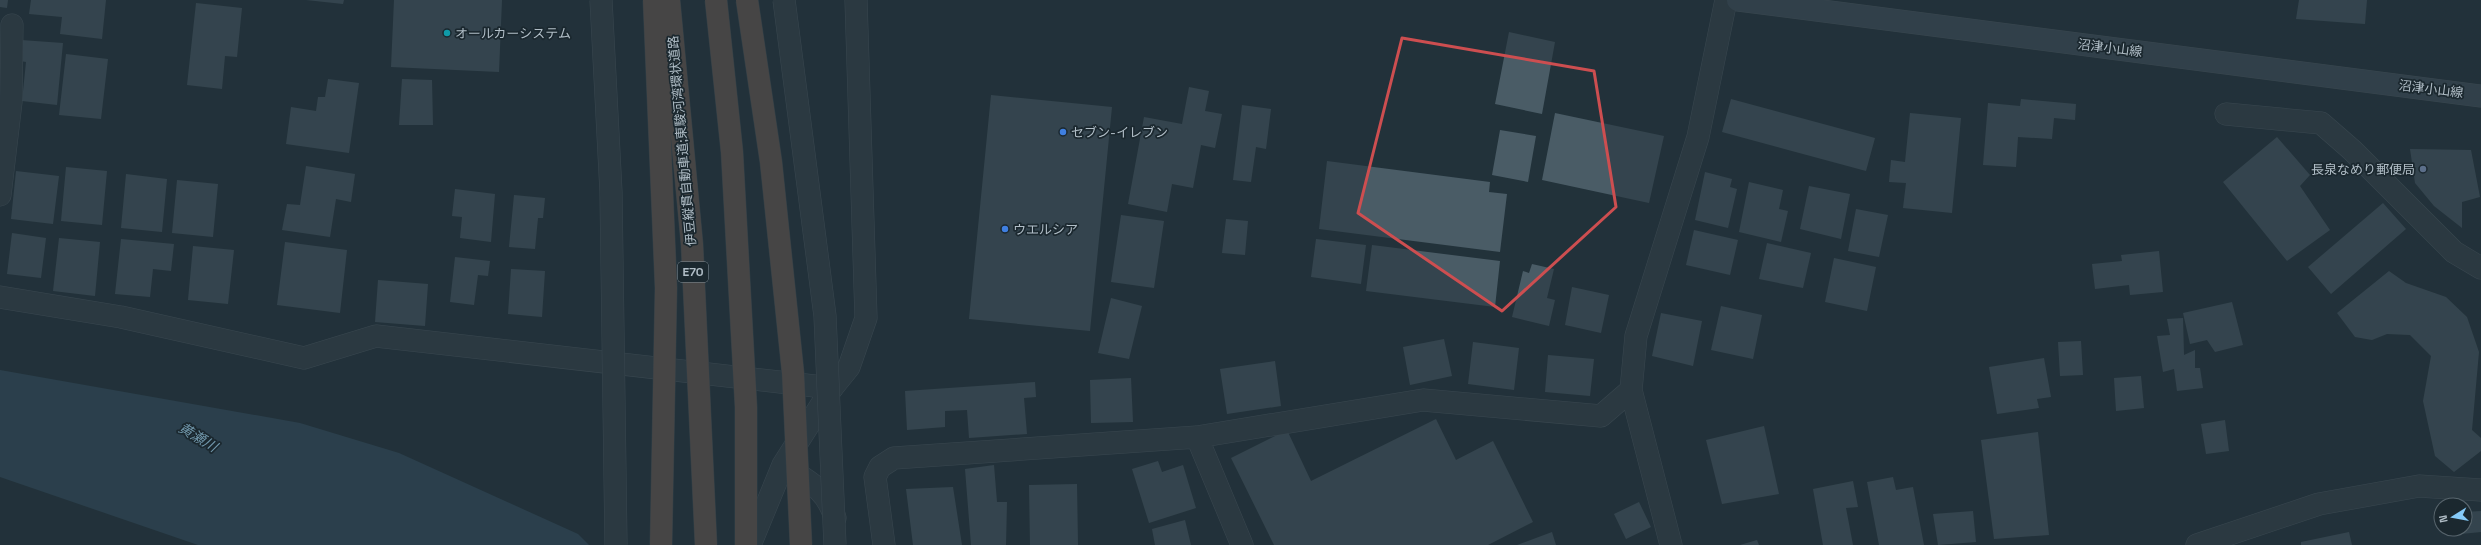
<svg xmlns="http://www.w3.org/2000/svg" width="2481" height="545" font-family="'Space Grotesk','Noto Sans JP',sans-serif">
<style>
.water{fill:#355162}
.building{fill:#4a5c66}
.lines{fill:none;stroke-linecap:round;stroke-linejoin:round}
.minor-casing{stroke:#546168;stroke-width:23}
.tertiary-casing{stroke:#546168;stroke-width:23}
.secondary-casing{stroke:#546168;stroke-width:23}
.minor{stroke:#36434b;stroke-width:22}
.tertiary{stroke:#36434b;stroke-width:22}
.secondary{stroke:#44535e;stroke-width:22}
.tertiary-bridge-casing{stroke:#546168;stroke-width:23;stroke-linecap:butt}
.motorway-bridge-casing{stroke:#414e55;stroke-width:23;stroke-linecap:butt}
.tertiary-bridge{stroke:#36434b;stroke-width:22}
.motorway-bridge{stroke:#715e53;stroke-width:22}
.marked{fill:none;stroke:#cd4e50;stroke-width:3;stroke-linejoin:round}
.culture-dot{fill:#0f9aa8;stroke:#1b282f;stroke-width:1.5}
.shop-dot{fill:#3f7fe0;stroke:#1b282f;stroke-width:1.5}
.service-dot{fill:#5c6f8a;stroke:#1b282f;stroke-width:1.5}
.labels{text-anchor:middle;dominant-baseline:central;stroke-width:3.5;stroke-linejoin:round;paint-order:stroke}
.shield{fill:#1b282f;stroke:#849199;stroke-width:1}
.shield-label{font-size:12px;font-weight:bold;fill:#b1bec7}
.poi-label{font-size:13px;fill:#b1bec7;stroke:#1b282f;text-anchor:start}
.street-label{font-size:13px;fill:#b1bec7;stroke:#1b282f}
.water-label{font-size:14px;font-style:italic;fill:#7096aa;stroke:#1b282f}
</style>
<rect width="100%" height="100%" fill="#22323a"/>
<!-- water -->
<path class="water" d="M0,370L300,423L399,453L578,534L589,545H198L0,477Z"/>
<!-- building -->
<path class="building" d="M0,0H8L7,8L0,7Z
M31,0H106L102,39L60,34L62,17L29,14Z
M306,0H344L343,4Z
M394,0H502L499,72L391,67Z
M2299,0H2367L2365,24L2296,19Z
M196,3L242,8L237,57L225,56L222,89L187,85Z
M1509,32L1555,42L1542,114L1495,104Z
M21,40L63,43L57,105L22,101L26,62L20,61Z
M66,54L108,59L101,119L59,115Z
M328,79L359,83L349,153L286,144L291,107L316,111L318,97H325Z
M402,79L432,80L433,125H399Z
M1189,87L1209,91L1205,111L1222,114L1215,148L1201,145L1193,188L1172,184L1167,212L1128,204L1144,117L1182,124Z
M991,95L1112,107L1090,331L969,319Z
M1731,99L1875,138L1866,171L1722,132Z
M2021,99L2076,104L2075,120L2054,118L2052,139L2018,137L2016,167L1983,165L1988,103L2020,106Z
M1242,105L1271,109L1266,149L1256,147L1251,182L1233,180Z
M1555,113L1664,136L1649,203L1542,180Z
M1910,113L1961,118L1952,213L1903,208L1906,183L1889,182L1891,160L1905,162Z
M1500,130L1536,136L1528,182L1492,175Z
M2277,137L2310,175L2300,186L2330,230L2287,261L2223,182Z
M2410,149L2471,150L2480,197L2462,202V228L2434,206L2415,183Z
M1327,161L1490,182L1489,192L1507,194L1500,252L1319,229Z
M306,166L355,174L351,202L336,199L330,237L282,230L287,204L300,205Z
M66,167L107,171L102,225L61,221Z
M16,171L59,176L53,224L11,219Z
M1705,172L1732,179L1730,187L1737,189L1728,228L1695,220Z
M126,174L167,179L162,232L121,228Z
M177,180L218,184L213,237L172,233Z
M1749,182L1783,190L1779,209L1788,211L1781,242L1739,232Z
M1809,186L1850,194L1841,239L1800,229Z
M455,189L495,194L491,242L460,238L462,217L452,216Z
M514,195L545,198L543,218H538L535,249L509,247Z
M2383,203L2406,229L2331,294L2308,267Z
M1856,209L1888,215L1879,257L1848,251Z
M1121,215L1164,221L1154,288L1111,282Z
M1226,219L1248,221L1245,255L1222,253Z
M1694,230L1738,240L1730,275L1686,265Z
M12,233L46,238L41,278L7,274Z
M59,238L100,242L95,296L53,291Z
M121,239L174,244L171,271L153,269L150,297L115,294Z
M1316,239L1366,245L1361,284L1311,277Z
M285,242L347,250L340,313L277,305Z
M1767,243L1811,253L1803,288L1759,279Z
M1372,245L1500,261L1495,307L1366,291Z
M193,246L234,250L228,304L188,300Z
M2159,251L2163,292L2130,295L2129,285L2095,289L2092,264L2122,261L2121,255Z
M455,257L490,261L488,276L478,275L474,305L450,302Z
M1834,258L1876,267L1867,311L1825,302Z
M1532,264L1554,269L1547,298L1555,300L1549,326L1512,317L1523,271L1529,273Z
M511,269L545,271L542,317L508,314Z
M2389,271L2406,283L2446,297L2467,317L2479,352L2472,430L2481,438V451L2454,472L2435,456L2423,401L2431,356L2410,335L2387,334L2372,340L2355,337L2337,313Z
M378,280L428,284L425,326L375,322Z
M1572,287L1609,295L1601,333L1565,325Z
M1111,298L1142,306L1129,359L1098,353Z
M2232,302L2243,345L2215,352L2207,340L2190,344L2183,313Z
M1721,306L1762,315L1753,359L1711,350Z
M1661,313L1702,321L1693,366L1652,356Z
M2183,318L2184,355L2195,350V368H2200L2203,388L2177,391L2174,369L2163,372L2157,336L2170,335L2167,319Z
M1444,339L1452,376L1410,385L1403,347Z
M2081,341L2083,375L2060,376L2058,342Z
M1473,342L1519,348L1514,390L1468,384Z
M1548,355L1594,359L1590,396L1545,392Z
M2044,358L2051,397L2037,399L2039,408L1997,414L1989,367Z
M1275,361L1281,406L1227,414L1220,369Z
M2141,376L2144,408L2116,411L2114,378Z
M1131,378L1133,422L1091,423L1090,380Z
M1035,382L1036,397L1024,398L1027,434L969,438L967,410L945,411V427L907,430L905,391Z
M1436,419L1456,460L1493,441L1533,522L1488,545H1274L1231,458L1287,430L1311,481Z
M2225,420L2229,451L2206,454L2201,424Z
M1764,426L1779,494L1722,504L1706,440Z
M2038,432L2049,535L1994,539L1981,440Z
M1158,461L1162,472L1183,465L1196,508L1149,523L1132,469Z
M994,465L997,502H1007L1006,545H971L965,469Z
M1893,477L1896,490L1913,487L1924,545H1879L1867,482Z
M1853,481L1858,507L1846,508L1853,545H1823L1813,489Z
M1077,484L1078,545H1030L1029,485Z
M953,487L962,545H913L906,489Z
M1639,502L1651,527L1626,539L1614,514Z
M1973,511L1976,542L1938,545L1933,514Z
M2481,511V532L2451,535V529H2465V512Z
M1185,520L1191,545H1155L1152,529Z
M1552,532L1556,545H1517Z
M2349,532L2352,545H2301V542Z
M1757,540L1759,545H1740Z"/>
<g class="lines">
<!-- minor casing -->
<g class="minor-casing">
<path id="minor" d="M2226,114L2321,123L2352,150L2454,252L2481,268
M0,195L11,102L12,25
M0,297L121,317L304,358L376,336L832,388
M1197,437L1242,545
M784,466C808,481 827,489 835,518
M884,545L875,477L880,467L894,458L1197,437L1423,400L1601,416L1631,390
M1671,545L1631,390L1636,336L1698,137L1726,0
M2197,545L2319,504L2419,486L2481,490"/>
</g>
<!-- tertiary casing -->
<g class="tertiary-casing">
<path id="tertiary" d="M750,545L783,465L832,388L849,367L866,318L856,0"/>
</g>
<!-- secondary casing -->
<g class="secondary-casing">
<path id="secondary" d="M1738,0L2481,96"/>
</g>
<!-- minor -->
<use href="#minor" class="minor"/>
<!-- tertiary -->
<use href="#tertiary" class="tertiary"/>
<!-- secondary -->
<use href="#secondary" class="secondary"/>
<!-- tertiary-bridge casing -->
<g class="tertiary-bridge-casing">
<path id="tertiary-bridge" d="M601,0L611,192L616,545
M784,0L825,316L835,545"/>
</g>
<!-- motorway-bridge casing -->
<g class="motorway-bridge-casing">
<path id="motorway-bridge" d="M654,0L666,288L661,545
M669,0L692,244L706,545
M716,0L732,152L746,407V545
M747,0L771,162L793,373L801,545"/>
</g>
<!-- tertiary-bridge -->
<use href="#tertiary-bridge" class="tertiary-bridge"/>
<!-- motorway-bridge -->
<use href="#motorway-bridge" class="motorway-bridge"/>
</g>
<!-- marked area -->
<path d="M0 0H2481V545H0ZM1402,38L1594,71L1616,207L1502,311L1358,213Z" fill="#22323a" fill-opacity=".55" fill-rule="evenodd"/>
<path class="marked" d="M1402,38L1594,71L1616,207L1502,311L1358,213Z"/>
<!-- markers -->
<circle class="culture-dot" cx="447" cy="33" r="4"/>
<g class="shop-dot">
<circle cx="1063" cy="132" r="4"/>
<circle cx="1005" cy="229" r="4"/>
</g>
<circle class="service-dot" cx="2423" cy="169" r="4"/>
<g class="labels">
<!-- shield labels -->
<rect class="shield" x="678" y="262" width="30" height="20" rx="3"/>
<g class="shield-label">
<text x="693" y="272">E70</text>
</g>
<!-- poi labels -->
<g class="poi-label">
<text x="455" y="33">オールカーシステム</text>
<text x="1071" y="132">セブン-イレブン</text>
<text x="2415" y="169" text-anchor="end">長泉なめり郵便局</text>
<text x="1013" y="229">ウエルシア</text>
</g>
<!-- street labels -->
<g class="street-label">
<text transform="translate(2110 48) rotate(7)">沼津小山線</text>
<text transform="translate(2431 89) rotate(7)">沼津小山線</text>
<text transform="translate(682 141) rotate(-95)">伊豆縦貫自動車道;東駿河湾環状道路</text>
</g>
<!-- water labels -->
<g class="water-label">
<text transform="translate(198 437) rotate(31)">黄瀬川</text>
</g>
</g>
<!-- north arrow -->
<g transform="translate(2453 517) rotate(259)"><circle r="19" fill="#1b282f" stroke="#57646c"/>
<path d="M0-3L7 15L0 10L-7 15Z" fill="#85caf8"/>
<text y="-6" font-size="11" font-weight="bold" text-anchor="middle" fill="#b1bec7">N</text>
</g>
</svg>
